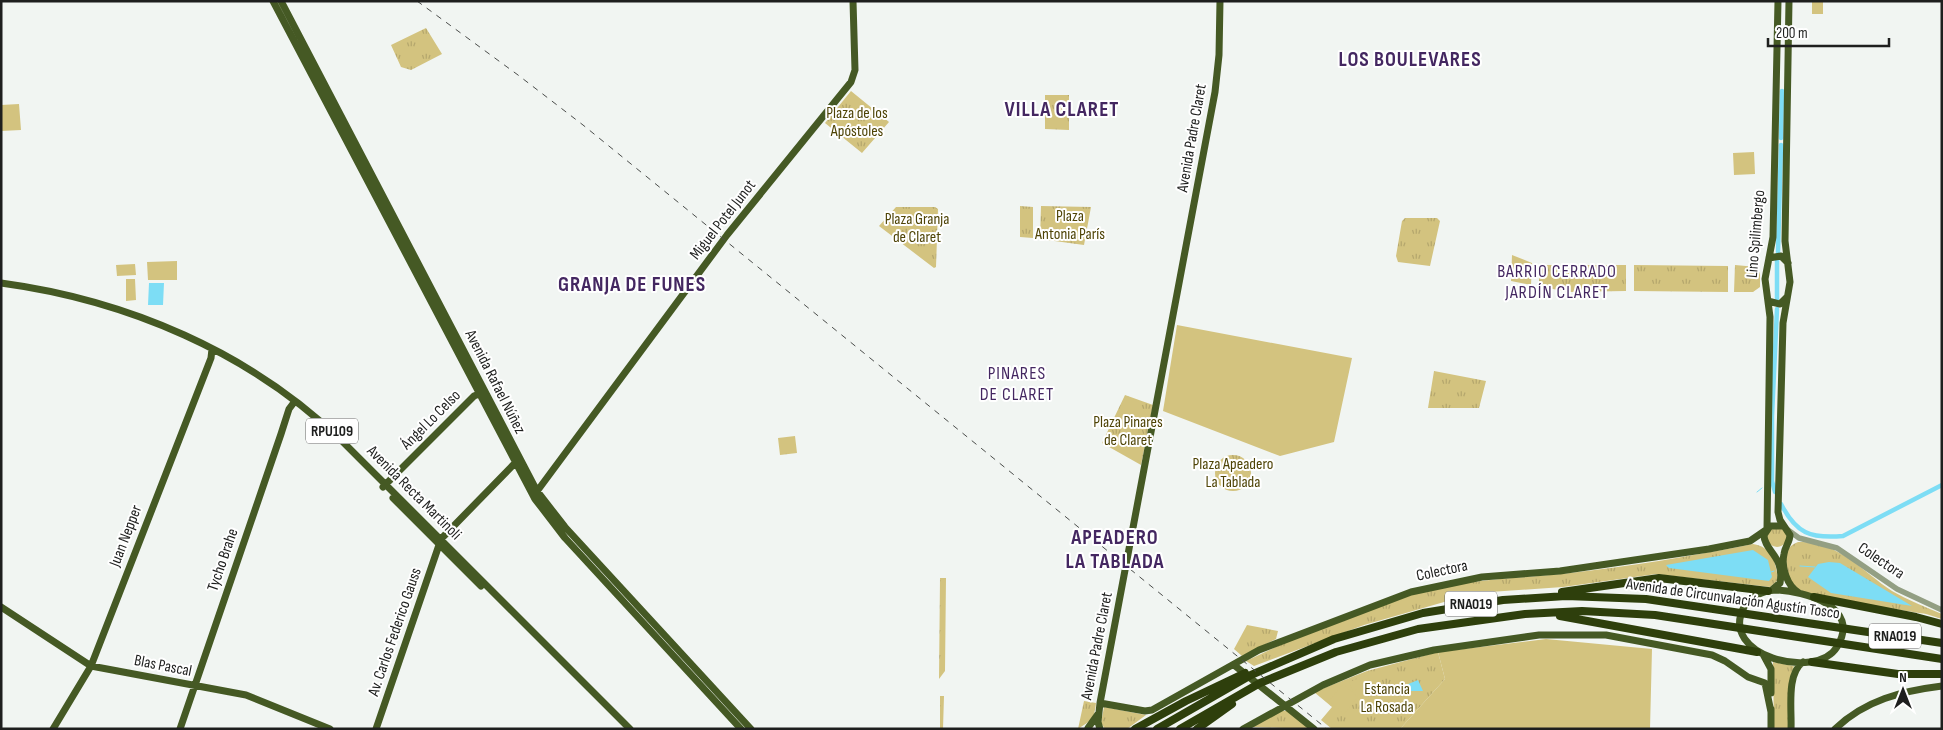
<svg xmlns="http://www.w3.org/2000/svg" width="1943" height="730" font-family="'Sofia Sans Condensed',sans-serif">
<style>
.grass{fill:url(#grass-tufts)}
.pitch{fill:#d3c37f}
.water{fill:#7dddf5}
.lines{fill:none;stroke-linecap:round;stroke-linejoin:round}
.stream{stroke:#7dddf5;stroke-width:1}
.canal{stroke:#7dddf5;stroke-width:4.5}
.minor{stroke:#939f83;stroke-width:5.5}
.major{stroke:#455924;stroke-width:7}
.highway{stroke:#2e3f0c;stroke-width:8}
.rail{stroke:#4b4d4b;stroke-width:1;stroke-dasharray:6 6;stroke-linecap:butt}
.labels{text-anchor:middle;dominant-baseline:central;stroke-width:4;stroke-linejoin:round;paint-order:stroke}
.shield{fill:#fff;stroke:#626262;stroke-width:1}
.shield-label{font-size:15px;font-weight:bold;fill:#1e1f1e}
.park-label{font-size:16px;fill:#4e4305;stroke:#fff}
.street-label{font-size:16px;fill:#1e1f1e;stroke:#fff}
.neighbourhood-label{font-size:18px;letter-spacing:1px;fill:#442761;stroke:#fff}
.district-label{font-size:21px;font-weight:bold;letter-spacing:1px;fill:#442761;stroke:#fff}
</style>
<defs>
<pattern id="grass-tufts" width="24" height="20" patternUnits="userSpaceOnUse" patternTransform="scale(1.25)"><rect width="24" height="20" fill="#d3c37f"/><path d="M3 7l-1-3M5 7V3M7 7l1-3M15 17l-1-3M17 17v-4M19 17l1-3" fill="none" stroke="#b5a76d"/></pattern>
</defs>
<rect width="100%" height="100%" fill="#f1f5f2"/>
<!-- grass -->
<path class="grass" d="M426,28L442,54L411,70L401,67L391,45Z
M851,91L889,122L862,153L825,123Z
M1045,95H1069V130L1045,129Z
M1020,206L1033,207V238L1020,237Z
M1041,206L1091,207L1084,245L1040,239Z
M896,207H935L938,209L936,267L934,268L879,226Z
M1405,218H1437L1440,221L1430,266L1398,262L1396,256L1402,221Z
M1512,255L1532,263L1531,285L1511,281Z
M1539,265H1626V291L1567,292L1539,286Z
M1634,265L1728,266V292L1634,291Z
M1735,265L1757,267L1760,274V287L1753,292H1734Z
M1434,371L1486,381L1479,408H1428Z
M1125,395L1153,405L1141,465L1102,443Z
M795,436L797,453L780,455L778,438Z
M1215 473a18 18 0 1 1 36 0a18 18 0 1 1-36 0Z
M1767 537a10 10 0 1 1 20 0a10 10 0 1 1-20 0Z
M1798,542C1837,540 1862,571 1892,591C1908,600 1925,607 1942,614V619L1926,614C1903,610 1810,598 1796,588C1788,582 1787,569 1786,560C1785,551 1790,545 1798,542Z
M1753,544C1773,547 1776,564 1778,580L1770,587L1656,574L1563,587L1490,592L1458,598L1364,625L1254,666L1246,661C1309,631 1376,600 1445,587C1486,578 1528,578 1570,573C1631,566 1693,556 1753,544Z
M940,578H946L945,671L939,679Z
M1247,625L1278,631L1276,639L1242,656L1234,649Z
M1438,652L1445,679L1400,729H1332L1321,720L1332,707L1314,692L1367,671Z
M1773,662L1794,666L1790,678L1789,729H1774Z
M940,696H944L943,729H940Z
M1084,701L1096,703C1094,721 1091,720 1078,729Z
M1104,707L1146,715L1127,729H1105L1101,723Z
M1281,711H1288L1311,729L1252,727Z"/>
<!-- pitch -->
<path class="pitch" d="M1812,1H1823V14H1812Z
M19,104L21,130L1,131V105Z
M1754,152L1755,174L1734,175L1733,153Z
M177,261V280H148L147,262Z
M135,264L136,275L117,276L116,265Z
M126,279H135L136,300L126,301Z
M1177,325L1352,358L1334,442L1280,456L1163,411Z
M1546,639L1652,649L1650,729H1400L1445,679L1438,652Z
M1367,675L1371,684L1353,691L1349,682Z
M1343,684L1358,697L1344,714L1329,701Z"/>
<!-- water -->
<path class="water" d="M149,283H164L163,305H148Z
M1753,550L1768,560L1772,577L1769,581L1669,568L1666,565Z
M1829,562L1840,563L1912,606L1831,593L1808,577L1818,564Z
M1418,680L1423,691H1410L1406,685Z"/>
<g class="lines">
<!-- stream -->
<path class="stream" d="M1757,492L1762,488
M1800,566L1815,567
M1771,572L1774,571"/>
<!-- canal -->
<path class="canal" d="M1781,138L1782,91
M1778,252L1781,145
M1777,299V259
M1775,492L1772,481V416L1777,309
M1781,504C1796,533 1810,539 1843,536L1942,485"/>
<!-- minor -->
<path class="minor" d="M1788,530L1799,538L1837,548L1897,589L1942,610"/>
<!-- major -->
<path class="major" d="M273,1L535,499L565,538L741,729
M281,1L537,491L565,527L751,729
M1789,1L1785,241L1790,282L1783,323L1778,512L1780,520L1790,535C1790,542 1785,546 1784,554C1781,567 1787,586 1799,593
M1769,258L1781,256L1788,263
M1,283C127,300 250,352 342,441L630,729
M1768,301L1780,304L1787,297
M383,487L474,396L479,394
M535,494L727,235L851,82L855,70L853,1
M393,498L481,586
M1767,529L1770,317L1765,279L1773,237L1778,1
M441,539L516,462
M1772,590L1780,583C1785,556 1764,551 1764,535L1770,526H1783
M1776,590C1804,591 1862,606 1837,647C1816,681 1718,656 1744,607C1751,595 1763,591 1776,590Z
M1,607L91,666L246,695L330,729
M1764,656L1771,669V693
M1234,665L1314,729
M1100,703L1145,711L1152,710L1259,650L1411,592L1482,577L1560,571L1709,549L1750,541L1766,530
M1088,728L1098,714
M53,729L91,666L211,358L212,349
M180,729L281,434L289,409L295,401
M376,729L439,545
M1100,729L1098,722L1100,703L1215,92L1219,55L1220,1
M1243,729L1323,685L1370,665L1434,650L1539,635H1606L1712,655L1725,661L1748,677L1765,683L1771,712
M1771,729V709
M1791,729C1792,710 1786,674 1803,662
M1835,729C1865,700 1902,691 1942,686"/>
<!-- highway -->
<path class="highway" d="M1562,592L1659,578L1768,591
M1814,597L1916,617L1942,624
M1560,616L1757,652
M1812,662L1898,674H1942
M1135,729L1186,701L1245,673
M1157,729L1251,675L1334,639L1423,613L1503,600L1566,596L1646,599L1942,643
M1180,729L1260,683L1336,652L1418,629L1525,614L1582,611L1655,615L1942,659
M1197,729L1232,704"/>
<!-- rail -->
<path class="rail" d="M417,1L518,75L583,125L1327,729"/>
</g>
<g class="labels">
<!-- shield labels -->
<g class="shield">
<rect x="306" y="418.5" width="52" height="25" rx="4"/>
<rect x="1445" y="591.5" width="52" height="25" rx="4"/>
<rect x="1869" y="623.5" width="52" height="25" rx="4"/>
</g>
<g class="shield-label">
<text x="332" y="431">RPU109</text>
<text x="1471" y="604">RNA019</text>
<text x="1895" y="636">RNA019</text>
</g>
<!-- park labels -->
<g class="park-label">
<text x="857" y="113">Plaza de los<tspan x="857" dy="18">Apóstoles</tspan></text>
<text x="1070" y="216">Plaza<tspan x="1070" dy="18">Antonia París</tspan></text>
<text x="917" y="219">Plaza Granja<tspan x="917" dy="18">de Claret</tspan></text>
<text x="1128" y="422">Plaza Pinares<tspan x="1128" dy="18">de Claret</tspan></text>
<text x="1233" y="464">Plaza Apeadero<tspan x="1233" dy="18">La Tablada</tspan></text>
<text x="1387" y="689">Estancia<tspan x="1387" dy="18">La Rosada</tspan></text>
</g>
<!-- street labels -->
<g class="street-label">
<text transform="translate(1192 138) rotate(-80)">Avenida Padre Claret</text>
<text transform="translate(723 220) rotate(-52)">Miguel Potel Junot</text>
<text transform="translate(1756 234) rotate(-85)">Lino Spilimbergo</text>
<text transform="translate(495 382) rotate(63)">Avenida Rafael Núñez</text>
<text transform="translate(431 420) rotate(-45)">Ángel Lo Celso</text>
<text transform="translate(414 493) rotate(45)">Avenida Recta Martinoli</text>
<text transform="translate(126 536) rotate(-69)">Juan Nepper</text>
<text transform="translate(223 560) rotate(-71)">Tycho Brahe</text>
<text transform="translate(1881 561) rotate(34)">Colectora</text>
<text transform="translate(1442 571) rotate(-12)">Colectora</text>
<text transform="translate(1733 599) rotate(8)">Avenida de Circunvalación Agustín Tosco</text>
<text transform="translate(395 632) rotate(-71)">Av. Carlos Federico Gauss</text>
<text transform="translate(1097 646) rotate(-79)">Avenida Padre Claret</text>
<text transform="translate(163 666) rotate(11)">Blas Pascal</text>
</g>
<!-- neighbourhood labels -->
<g class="neighbourhood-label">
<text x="1557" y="271">BARRIO CERRADO<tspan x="1557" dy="21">JARDÍN CLARET</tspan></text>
<text x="1017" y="373">PINARES<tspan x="1017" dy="21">DE CLARET</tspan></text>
</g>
<!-- district labels -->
<g class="district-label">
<text x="1410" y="59">LOS BOULEVARES</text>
<text x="1062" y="109">VILLA CLARET</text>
<text x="632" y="284">GRANJA DE FUNES</text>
<text x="1115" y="537">APEADERO<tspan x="1115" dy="24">LA TABLADA</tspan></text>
</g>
</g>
<!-- border -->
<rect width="1943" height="730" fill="none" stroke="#1e1f1e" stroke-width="5"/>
<!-- north arrow -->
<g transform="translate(1903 690)" stroke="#ffffff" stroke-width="4" paint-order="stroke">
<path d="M0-4L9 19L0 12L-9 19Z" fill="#1e1f1e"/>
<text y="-8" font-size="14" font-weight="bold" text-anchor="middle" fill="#1e1f1e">N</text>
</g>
<!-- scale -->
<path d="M1768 38v8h121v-8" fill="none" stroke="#1e1f1e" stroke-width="2.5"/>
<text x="1776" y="38" font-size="15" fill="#1e1f1e" stroke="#ffffff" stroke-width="4" paint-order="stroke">200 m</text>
</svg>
